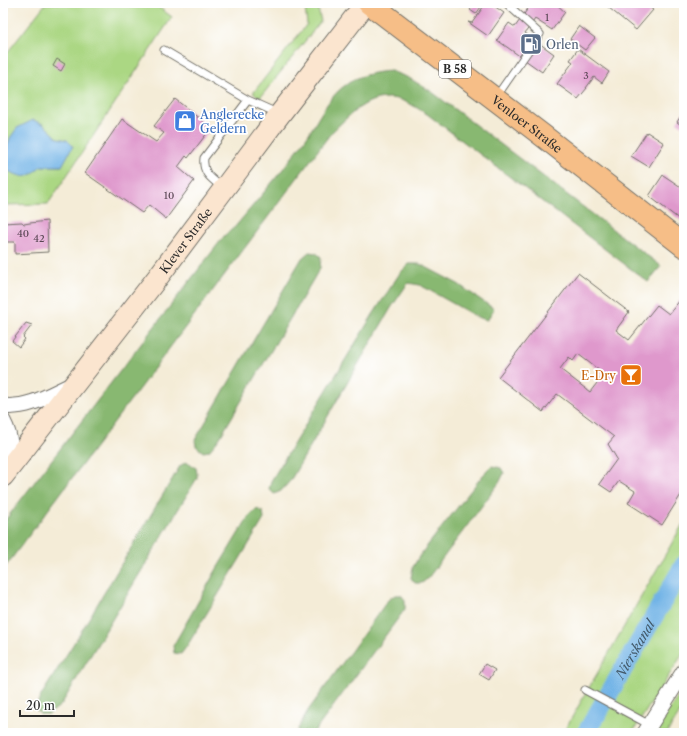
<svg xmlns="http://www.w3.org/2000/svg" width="687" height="736" font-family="'Libre Caslon Text',serif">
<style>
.green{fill:#abd783;stroke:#6b8157;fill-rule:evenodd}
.forest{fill:#88b871;stroke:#5a724e}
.water{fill:#71b3e6;stroke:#4e6f88}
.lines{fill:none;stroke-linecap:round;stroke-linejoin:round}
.canal{stroke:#71b3e6;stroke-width:19}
.building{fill:#df98cc;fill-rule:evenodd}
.lane-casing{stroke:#716f67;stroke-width:9}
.street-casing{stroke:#716f67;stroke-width:17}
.secondary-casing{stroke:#716f67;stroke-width:23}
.primary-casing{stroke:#716f67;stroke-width:24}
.lane{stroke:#fff;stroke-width:7}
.street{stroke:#fff;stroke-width:15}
.secondary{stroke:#fbe5cf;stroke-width:21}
.primary{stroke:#f6be87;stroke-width:22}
.labels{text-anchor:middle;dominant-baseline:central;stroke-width:3.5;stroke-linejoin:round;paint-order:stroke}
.number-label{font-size:10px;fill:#584653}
.shield{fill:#fff;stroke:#6b6b6b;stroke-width:1}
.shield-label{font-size:11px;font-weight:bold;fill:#2b2b2b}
.service-label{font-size:12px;fill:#4e5e75;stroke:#fff;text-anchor:start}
.shop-label{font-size:12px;fill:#366cbe;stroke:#fff;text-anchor:start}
.street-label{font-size:12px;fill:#2b2b2b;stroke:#fff}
.food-label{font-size:12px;fill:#c56008;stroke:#fff;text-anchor:end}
.water-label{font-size:13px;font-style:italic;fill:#445b6c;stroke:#fff}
</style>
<rect width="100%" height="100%" fill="#fff"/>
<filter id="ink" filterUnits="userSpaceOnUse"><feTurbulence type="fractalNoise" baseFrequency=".025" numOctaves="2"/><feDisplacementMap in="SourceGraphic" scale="8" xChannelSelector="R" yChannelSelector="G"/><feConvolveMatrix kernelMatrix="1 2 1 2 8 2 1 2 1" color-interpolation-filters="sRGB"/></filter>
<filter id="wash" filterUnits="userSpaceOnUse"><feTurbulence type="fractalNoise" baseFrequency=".012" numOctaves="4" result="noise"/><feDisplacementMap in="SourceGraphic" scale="16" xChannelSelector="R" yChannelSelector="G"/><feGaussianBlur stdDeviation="0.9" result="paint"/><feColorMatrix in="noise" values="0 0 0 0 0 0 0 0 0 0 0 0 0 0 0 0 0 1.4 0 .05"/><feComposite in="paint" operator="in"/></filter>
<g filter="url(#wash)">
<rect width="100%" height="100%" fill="#f4ecd7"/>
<!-- green -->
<path class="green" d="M46,3H153L172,17L48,204L3,205V58ZM43,124L58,138L67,140L62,166H41Z
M300,3H315L318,9L321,21L260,98L253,93L307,24L305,8Z
M684,522V652L632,733H563Z
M684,687V706L667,733H654Z"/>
<!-- forest -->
<path class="forest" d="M391,71L409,78L432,92L661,266L648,282L427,114C420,110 413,105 406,102C373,88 352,113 331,133L3,570V523L225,235L235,227C258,199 283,171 304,141C319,120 327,96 350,82C363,74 376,72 391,71Z
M309,252L316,253L321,257L320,268L219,439L209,451L203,452L196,446L195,440L302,258Z
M409,264H420L458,284L494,309L487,320L477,317L420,285L408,283L391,308L290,481L281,491L274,494L269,489L271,481L372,316L400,273Z
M186,462L196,468L197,474V478L61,705L49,714H40L35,708L42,694L82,630L180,466Z
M492,466L501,468L504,473L499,483L428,578L422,583H415L411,578L413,567L420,555L483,475Z
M257,509L263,512L264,519L187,646L181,654L174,653L173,646L177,639L218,567L249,516Z
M395,595H401L405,600V609L315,731L313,733H298V729L307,712L388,600Z"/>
<!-- water -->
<path class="water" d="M33,120L43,124L58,138L67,140L73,146L62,166H41C27,179 26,179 8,171L5,154L10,138L17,128Z"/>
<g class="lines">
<!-- canal -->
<path class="canal" id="s1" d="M586,733L684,565"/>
</g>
<g id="blocks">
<!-- building -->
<path class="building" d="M475,3L483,4L476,14L470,10Z
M486,3H490L504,13L488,36L468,22L472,23Z
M527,3H555L565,12L552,30L535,19L525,33L554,54L542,72L497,40L509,23L515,27L529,7V4Z
M603,3H644L653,10L636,30Z
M579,26L595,38L585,50L570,39Z
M578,49L609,72L602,83L594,77L586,88H587L578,99L557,84L573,62L570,60Z
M57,59L65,64L61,71L53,66Z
M175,99L211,128L188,158L186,156L178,167L194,181L166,219L149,205L142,213L85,173L122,119L156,142L164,133L154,126Z
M684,111V127L677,122Z
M647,132L664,143L649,167L631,156Z
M663,175L684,189V223L649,196Z
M47,221L48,252L15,254V242H3V223L22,222L24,224L30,223Z
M578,273L629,312L616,330L629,340L657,305L669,314L684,295V490L662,525L628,503L635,491L619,481L611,492L599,484L617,459L608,444L614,437L557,394L543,412L498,377ZM578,354L604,374L590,392L560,369L569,357L573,361Z
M26,323L32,325L23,337L25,339L19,347L12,341Z
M485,664L495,670L489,680L479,674Z"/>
</g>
</g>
<g filter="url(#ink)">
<use href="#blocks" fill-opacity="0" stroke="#716f67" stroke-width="1"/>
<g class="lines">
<!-- lane casing -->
<g class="lane-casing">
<path id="lane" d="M164,50L248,100L204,158C202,174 212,179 223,188
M496,97L540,34L506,3
M248,100L277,113
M585,690L650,725"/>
</g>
<!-- street casing -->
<g class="street-casing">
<path id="street" d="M3,406C29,409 51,394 73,384
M3,421C12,438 11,450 8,468
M645,733L684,671"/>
</g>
<!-- secondary casing -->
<g class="secondary-casing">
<g id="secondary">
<path id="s2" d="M3,476L158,277L280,114L366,3"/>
</g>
</g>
<!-- primary casing -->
<g class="primary-casing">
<g id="primary">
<path id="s3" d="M369,3L542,135L684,246"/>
</g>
</g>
<!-- lane -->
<use href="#lane" class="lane"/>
<!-- street -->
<use href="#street" class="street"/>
<!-- secondary -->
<use href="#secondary" class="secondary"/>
<!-- primary -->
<use href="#primary" class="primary"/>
</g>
</g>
<!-- icons -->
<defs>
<g id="fuel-square" transform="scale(1.15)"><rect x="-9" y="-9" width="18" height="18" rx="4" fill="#5c6f8a" stroke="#fff"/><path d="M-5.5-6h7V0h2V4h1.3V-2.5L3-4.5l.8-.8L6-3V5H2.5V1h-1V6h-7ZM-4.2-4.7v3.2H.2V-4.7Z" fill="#fff"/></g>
<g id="shop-square" transform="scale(1.15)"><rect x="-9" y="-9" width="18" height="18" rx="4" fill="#3f7fe0" stroke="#fff"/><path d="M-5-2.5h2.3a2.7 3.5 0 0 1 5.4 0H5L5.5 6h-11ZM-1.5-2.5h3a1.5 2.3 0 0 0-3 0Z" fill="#fff"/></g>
<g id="bar-square" transform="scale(1.15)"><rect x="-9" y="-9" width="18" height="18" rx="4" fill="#e8710a" stroke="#fff"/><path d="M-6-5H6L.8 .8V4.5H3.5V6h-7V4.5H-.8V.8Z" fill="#fff"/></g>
</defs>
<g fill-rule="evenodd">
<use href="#fuel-square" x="531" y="44"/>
<use href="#shop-square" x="185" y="121"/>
<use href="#bar-square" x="631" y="375"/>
</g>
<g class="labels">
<!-- number labels -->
<g class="number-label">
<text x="547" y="17">1</text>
<text x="586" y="75">3</text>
<text x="169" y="195">10</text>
<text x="23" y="233">40</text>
<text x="39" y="238">42</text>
</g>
<!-- shield labels -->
<rect class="shield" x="439" y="60" width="32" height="18" rx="3"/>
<g class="shield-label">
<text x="455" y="69">B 58</text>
</g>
<!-- service labels -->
<g class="service-label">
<text x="546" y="44">Orlen</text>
</g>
<!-- shop labels -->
<g class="shop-label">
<text x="200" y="114">Anglerecke<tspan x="200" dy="14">Geldern</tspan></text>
</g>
<!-- street labels -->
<g class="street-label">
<text stroke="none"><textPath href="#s3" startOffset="199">Venloer Straße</textPath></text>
<text stroke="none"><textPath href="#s2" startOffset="298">Klever Straße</textPath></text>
</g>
<!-- food labels -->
<g class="food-label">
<text x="616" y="375">E-Dry</text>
</g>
<!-- water labels -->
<g class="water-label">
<text stroke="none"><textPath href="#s1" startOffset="97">Nierskanal</textPath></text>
</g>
</g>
<!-- margin -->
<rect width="687" height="736" fill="none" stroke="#fff" stroke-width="16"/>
<!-- scale -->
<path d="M20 710v6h54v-6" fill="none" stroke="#2b2b2b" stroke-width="2"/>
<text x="26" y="710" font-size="12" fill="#2b2b2b" stroke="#ffffff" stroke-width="3" paint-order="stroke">20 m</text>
</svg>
